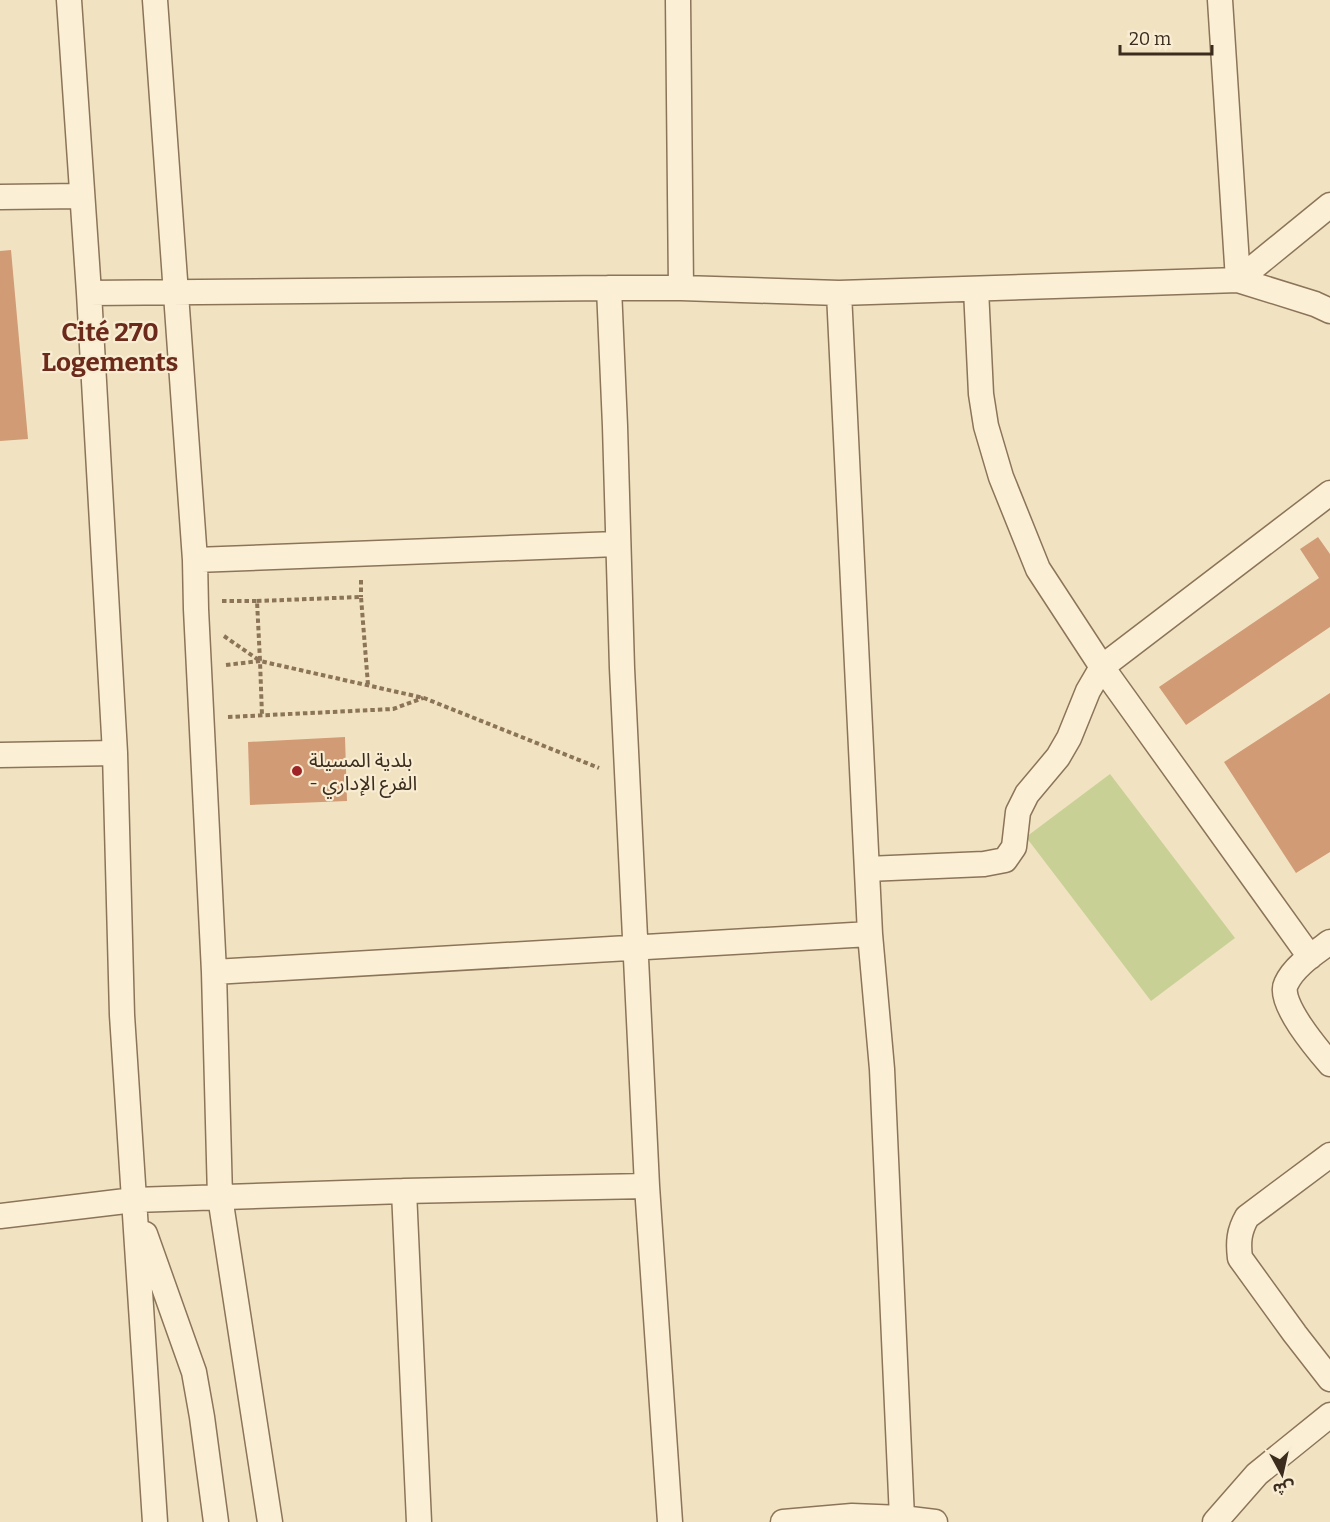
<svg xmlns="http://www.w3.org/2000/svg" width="1330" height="1522" font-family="Bitter,'Noto Sans Arabic',serif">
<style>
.grass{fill:#c9d095}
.building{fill:#d19b76}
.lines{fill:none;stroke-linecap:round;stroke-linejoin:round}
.minor-casing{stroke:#8c7458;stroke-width:27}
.path{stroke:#8c7458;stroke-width:4;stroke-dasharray:4.5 3;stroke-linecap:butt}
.minor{stroke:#fbf0d6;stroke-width:24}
.poi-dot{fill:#9f2426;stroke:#f8edd3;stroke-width:2}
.labels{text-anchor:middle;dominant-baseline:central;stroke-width:4.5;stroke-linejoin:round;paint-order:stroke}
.poi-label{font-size:20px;fill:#3b2c1d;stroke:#f8edd3;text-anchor:start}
.district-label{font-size:26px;font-weight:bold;fill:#6b2a1a;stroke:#f8edd3}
</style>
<rect width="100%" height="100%" fill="#f1e3c2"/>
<!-- grass -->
<path class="grass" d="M1110,774L1235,938L1151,1001L1026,837Z"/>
<!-- building -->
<path class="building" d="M11,250L28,439L0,441V251Z
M1318,537L1330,554V627L1186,725L1159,687L1319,578L1300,549Z
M1330,693V852L1296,873L1224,762Z
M345,737L347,801L250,805L248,742Z"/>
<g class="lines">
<!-- minor casing -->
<g class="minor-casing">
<path id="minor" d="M69,0L89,293L115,753L122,1015L155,1522
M155,0L195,560L196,609L214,972L220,1197L270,1522
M678,0L681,288
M1220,0L1238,280
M0,197L81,196
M1238,280L1330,205
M609,288L615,426L622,668L647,1186L670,1522
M976,289L981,394L986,426L1001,477L1038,569L1102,667L1310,957
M89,293L609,288H681L839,293L1238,280L1315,304L1330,311
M839,293L870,934L882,1069L902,1518L904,1522
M195,560L617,544
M0,755L115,753
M867,869L984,864L1005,860L1014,847L1018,812L1027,794L1058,757L1069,738L1088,691L1102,667L1330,493
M1330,942C1315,953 1294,966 1286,984C1277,1002 1318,1050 1330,1064
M214,972L870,934
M1330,1155L1247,1217C1239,1231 1238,1242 1240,1258L1295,1334L1330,1379
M404,1191L419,1522
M0,1216L134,1200L404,1191L647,1186
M145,1234L194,1372L202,1417L216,1522
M783,1522L852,1516L902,1518L935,1522
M1215,1522L1257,1474L1330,1415"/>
</g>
<!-- path -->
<path class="path" d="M361,580V597
M222,601H257L260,661L424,698L599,768
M257,601L361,597L368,685
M224,636L260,661
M226,665L260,661L262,715
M228,717L393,709L423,698"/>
<!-- minor -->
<use href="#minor" class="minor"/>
</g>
<!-- markers -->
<circle class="poi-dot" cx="297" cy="771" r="6"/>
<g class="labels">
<!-- poi labels -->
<g class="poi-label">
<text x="309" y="760">بلدية المسيلة<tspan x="309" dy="23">- الفرع الإداري</tspan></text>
</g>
<!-- district labels -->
<g class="district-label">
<text x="110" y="332">Cité 270<tspan x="110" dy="30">Logements</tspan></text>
</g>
</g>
<!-- north arrow -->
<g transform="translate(1282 1474) rotate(172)" stroke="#f8edd3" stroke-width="4.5" paint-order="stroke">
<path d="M0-4.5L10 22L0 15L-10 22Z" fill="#3b2c1d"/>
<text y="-9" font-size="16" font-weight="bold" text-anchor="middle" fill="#3b2c1d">ش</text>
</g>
<!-- scale -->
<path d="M1120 45v9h92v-9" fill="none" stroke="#3b2c1d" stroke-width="3"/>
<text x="1129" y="45" font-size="18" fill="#3b2c1d" stroke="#f8edd3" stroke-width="4.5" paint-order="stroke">20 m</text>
</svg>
